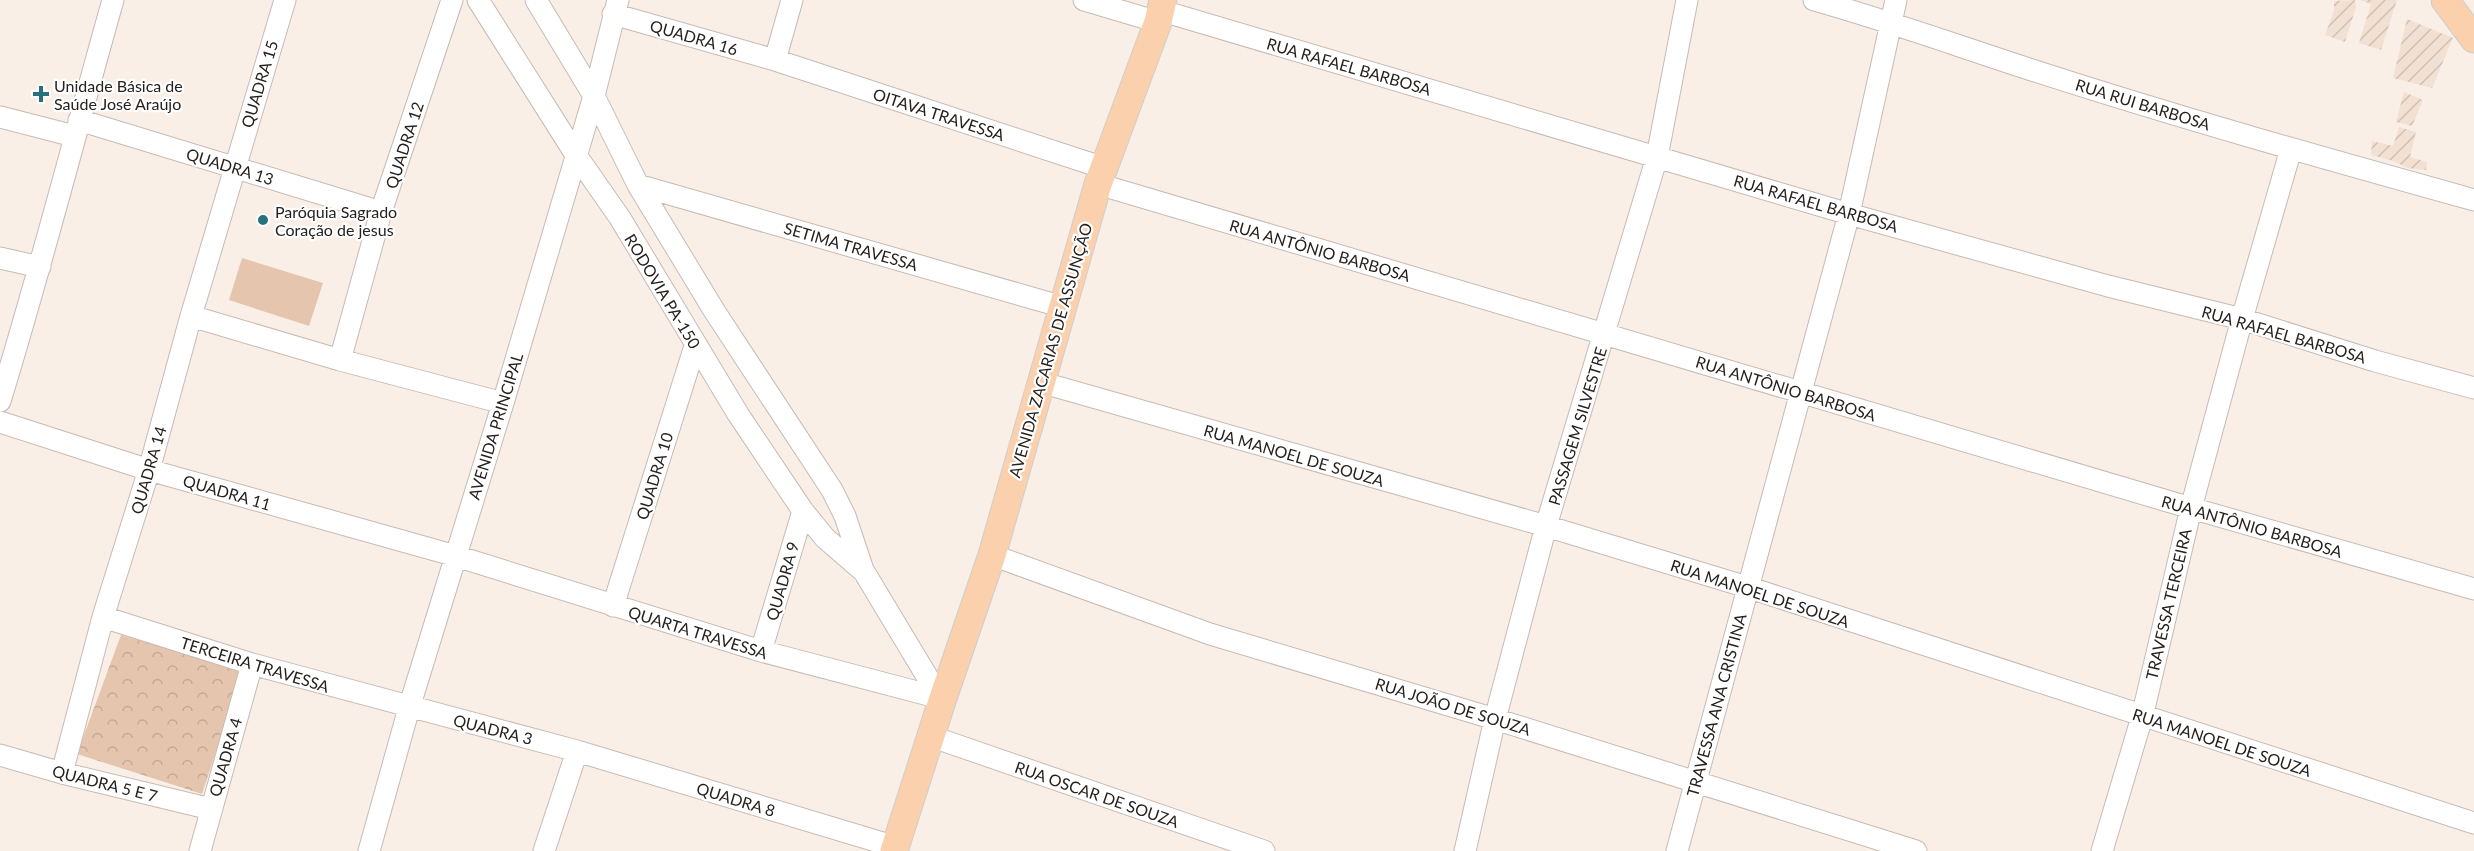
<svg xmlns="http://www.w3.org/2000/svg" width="2474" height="851" font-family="Lato,sans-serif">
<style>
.industrial{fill:url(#industrial-furrows)}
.grass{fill:#e5c5ae}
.park{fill:url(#park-crowns)}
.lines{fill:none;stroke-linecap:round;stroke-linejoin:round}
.minor-casing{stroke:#c6bbb3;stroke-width:23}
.major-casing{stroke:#cfcece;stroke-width:29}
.minor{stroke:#fff;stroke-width:21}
.major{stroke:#fbd0ad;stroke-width:27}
.poi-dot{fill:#28707b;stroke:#fff;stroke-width:2}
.labels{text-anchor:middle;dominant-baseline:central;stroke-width:4.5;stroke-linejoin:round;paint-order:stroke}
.street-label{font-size:16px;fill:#25211e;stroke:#fff}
.poi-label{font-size:16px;fill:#25211e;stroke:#fff;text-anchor:start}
</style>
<defs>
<pattern id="industrial-furrows" width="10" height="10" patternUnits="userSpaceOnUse" patternTransform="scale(1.5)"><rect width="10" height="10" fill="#f2e0d3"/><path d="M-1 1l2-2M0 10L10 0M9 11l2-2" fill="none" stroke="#cfc0b5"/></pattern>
<pattern id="park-crowns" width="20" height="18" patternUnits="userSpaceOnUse" patternTransform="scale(1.5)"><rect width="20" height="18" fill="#e5c5ae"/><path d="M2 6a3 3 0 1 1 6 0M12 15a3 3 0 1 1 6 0" fill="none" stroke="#c4a995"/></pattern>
</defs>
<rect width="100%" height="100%" fill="#faefe6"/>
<!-- industrial -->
<path class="industrial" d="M2355,0L2356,7L2345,42L2325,35L2334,11V1Z
M2360,0H2397L2381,50L2359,43L2371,4Z
M2407,19L2453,38L2432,88L2393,78Z
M2404,92L2423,100L2412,126L2396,122Z
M2399,127L2416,132L2410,157L2427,162L2426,170L2408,168L2393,161L2371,155L2372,141L2393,146Z"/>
<!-- grass -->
<path class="grass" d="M242,258L323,283L309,326L229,300Z"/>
<!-- park -->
<path class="park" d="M121,635L243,670L202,794L77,754Z"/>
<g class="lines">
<!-- minor casing -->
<g class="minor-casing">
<path id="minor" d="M478,0L576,155L620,218L738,414L803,511L825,538L862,570
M536,0L594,96L638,185L715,312L832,490L845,516L863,570L940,698
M1084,0L1158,22
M1814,0C1889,21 1961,47 2035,71C2180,118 2327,159 2474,200
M1159,10L1849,214L2108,286L2242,319L2375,361L2474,388
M613,14L775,60L1104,168
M775,60L792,0
M0,117L74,136
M79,120L381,212
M1098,184L2191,508L2474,589
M638,185L1063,307
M0,258L40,267
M191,316L340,360L503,403
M340,360L381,212L452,0
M1040,382L1546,526L1747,587L2474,823
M0,401C41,268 75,134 113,0
M0,422L149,470L456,556L761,651L940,698L942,701
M992,555L1210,634L1495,719L1916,851
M613,606L695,346
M103,617L252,664L577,751L896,847
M761,651L803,511
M930,736L1264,851
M0,755L62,773L211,809
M62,773L103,617L149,470L191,316L285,0
M200,851L252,664
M369,851L409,708L503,403L594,96L618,0
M544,851L577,751
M1465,851L1495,719L1546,526L1657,157L1687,0
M1677,851L1849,214L1896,0
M2102,851L2142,717L2191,508L2242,319L2291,149"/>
</g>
<!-- major casing -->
<g class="major-casing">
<path id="major" d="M2445,0L2474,39
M894,851L942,701L992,555L1098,184L1158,22L1163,0"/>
</g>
<!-- minor -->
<use href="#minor" class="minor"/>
<!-- major -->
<use href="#major" class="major"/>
</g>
<!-- markers -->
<g class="poi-dot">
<path d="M38 85h6v6h6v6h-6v6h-6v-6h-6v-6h6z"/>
<circle cx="263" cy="220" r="6"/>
</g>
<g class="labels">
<!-- street labels -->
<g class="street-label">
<text transform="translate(694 37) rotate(16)">QUADRA 16</text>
<text transform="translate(1349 66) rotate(16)">RUA RAFAEL BARBOSA</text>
<text transform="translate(259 84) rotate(-73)">QUADRA 15</text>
<text transform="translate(2143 104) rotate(17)">RUA RUI BARBOSA</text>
<text transform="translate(939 114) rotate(18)">OITAVA TRAVESSA</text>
<text transform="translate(404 145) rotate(-72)">QUADRA 12</text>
<text transform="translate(230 166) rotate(17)">QUADRA 13</text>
<text transform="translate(1816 203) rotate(16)">RUA RAFAEL BARBOSA</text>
<text transform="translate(851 246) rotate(16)">SETIMA TRAVESSA</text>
<text transform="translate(1320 250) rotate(16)">RUA ANTÔNIO BARBOSA</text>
<text transform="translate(663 291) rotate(59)">RODOVIA PA-150</text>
<text transform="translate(2284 334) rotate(16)">RUA RAFAEL BARBOSA</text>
<text transform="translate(1050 350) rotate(-74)">AVENIDA ZACARIAS DE ASSUNÇÃO</text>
<text transform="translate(1786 388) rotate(17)">RUA ANTÔNIO BARBOSA</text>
<text transform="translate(495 426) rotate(-73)">AVENIDA PRINCIPAL</text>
<text transform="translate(1577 426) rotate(-73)">PASSAGEM SILVESTRE</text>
<text transform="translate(1294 455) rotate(16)">RUA MANOEL DE SOUZA</text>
<text transform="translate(148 470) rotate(-74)">QUADRA 14</text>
<text transform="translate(654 476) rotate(-73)">QUADRA 10</text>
<text transform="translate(227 492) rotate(16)">QUADRA 11</text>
<text transform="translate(2252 526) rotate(16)">RUA ANTÔNIO BARBOSA</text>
<text transform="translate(782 581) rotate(-74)">QUADRA 9</text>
<text transform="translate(1760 593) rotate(18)">RUA MANOEL DE SOUZA</text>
<text transform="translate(2168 604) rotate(-77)">TRAVESSA TERCEIRA</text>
<text transform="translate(698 632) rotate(17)">QUARTA TRAVESSA</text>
<text transform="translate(255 664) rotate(17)">TERCEIRA TRAVESSA</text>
<text transform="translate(1716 705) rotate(-75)">TRAVESSA ANA CRISTINA</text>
<text transform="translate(1453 706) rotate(17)">RUA JOÃO DE SOUZA</text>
<text transform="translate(493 729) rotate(14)">QUADRA 3</text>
<text transform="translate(2222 742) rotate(18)">RUA MANOEL DE SOUZA</text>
<text transform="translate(225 757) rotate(-74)">QUADRA 4</text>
<text transform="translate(105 783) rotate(14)">QUADRA 5 E 7</text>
<text transform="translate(1097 794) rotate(19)">RUA OSCAR DE SOUZA</text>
<text transform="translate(736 799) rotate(17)">QUADRA 8</text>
</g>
<!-- poi labels -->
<g class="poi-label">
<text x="54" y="85">Unidade Básica de<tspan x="54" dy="18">Saúde José Araújo</tspan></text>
<text x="275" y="211">Paróquia Sagrado<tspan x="275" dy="18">Coração de jesus</tspan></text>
</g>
</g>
</svg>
